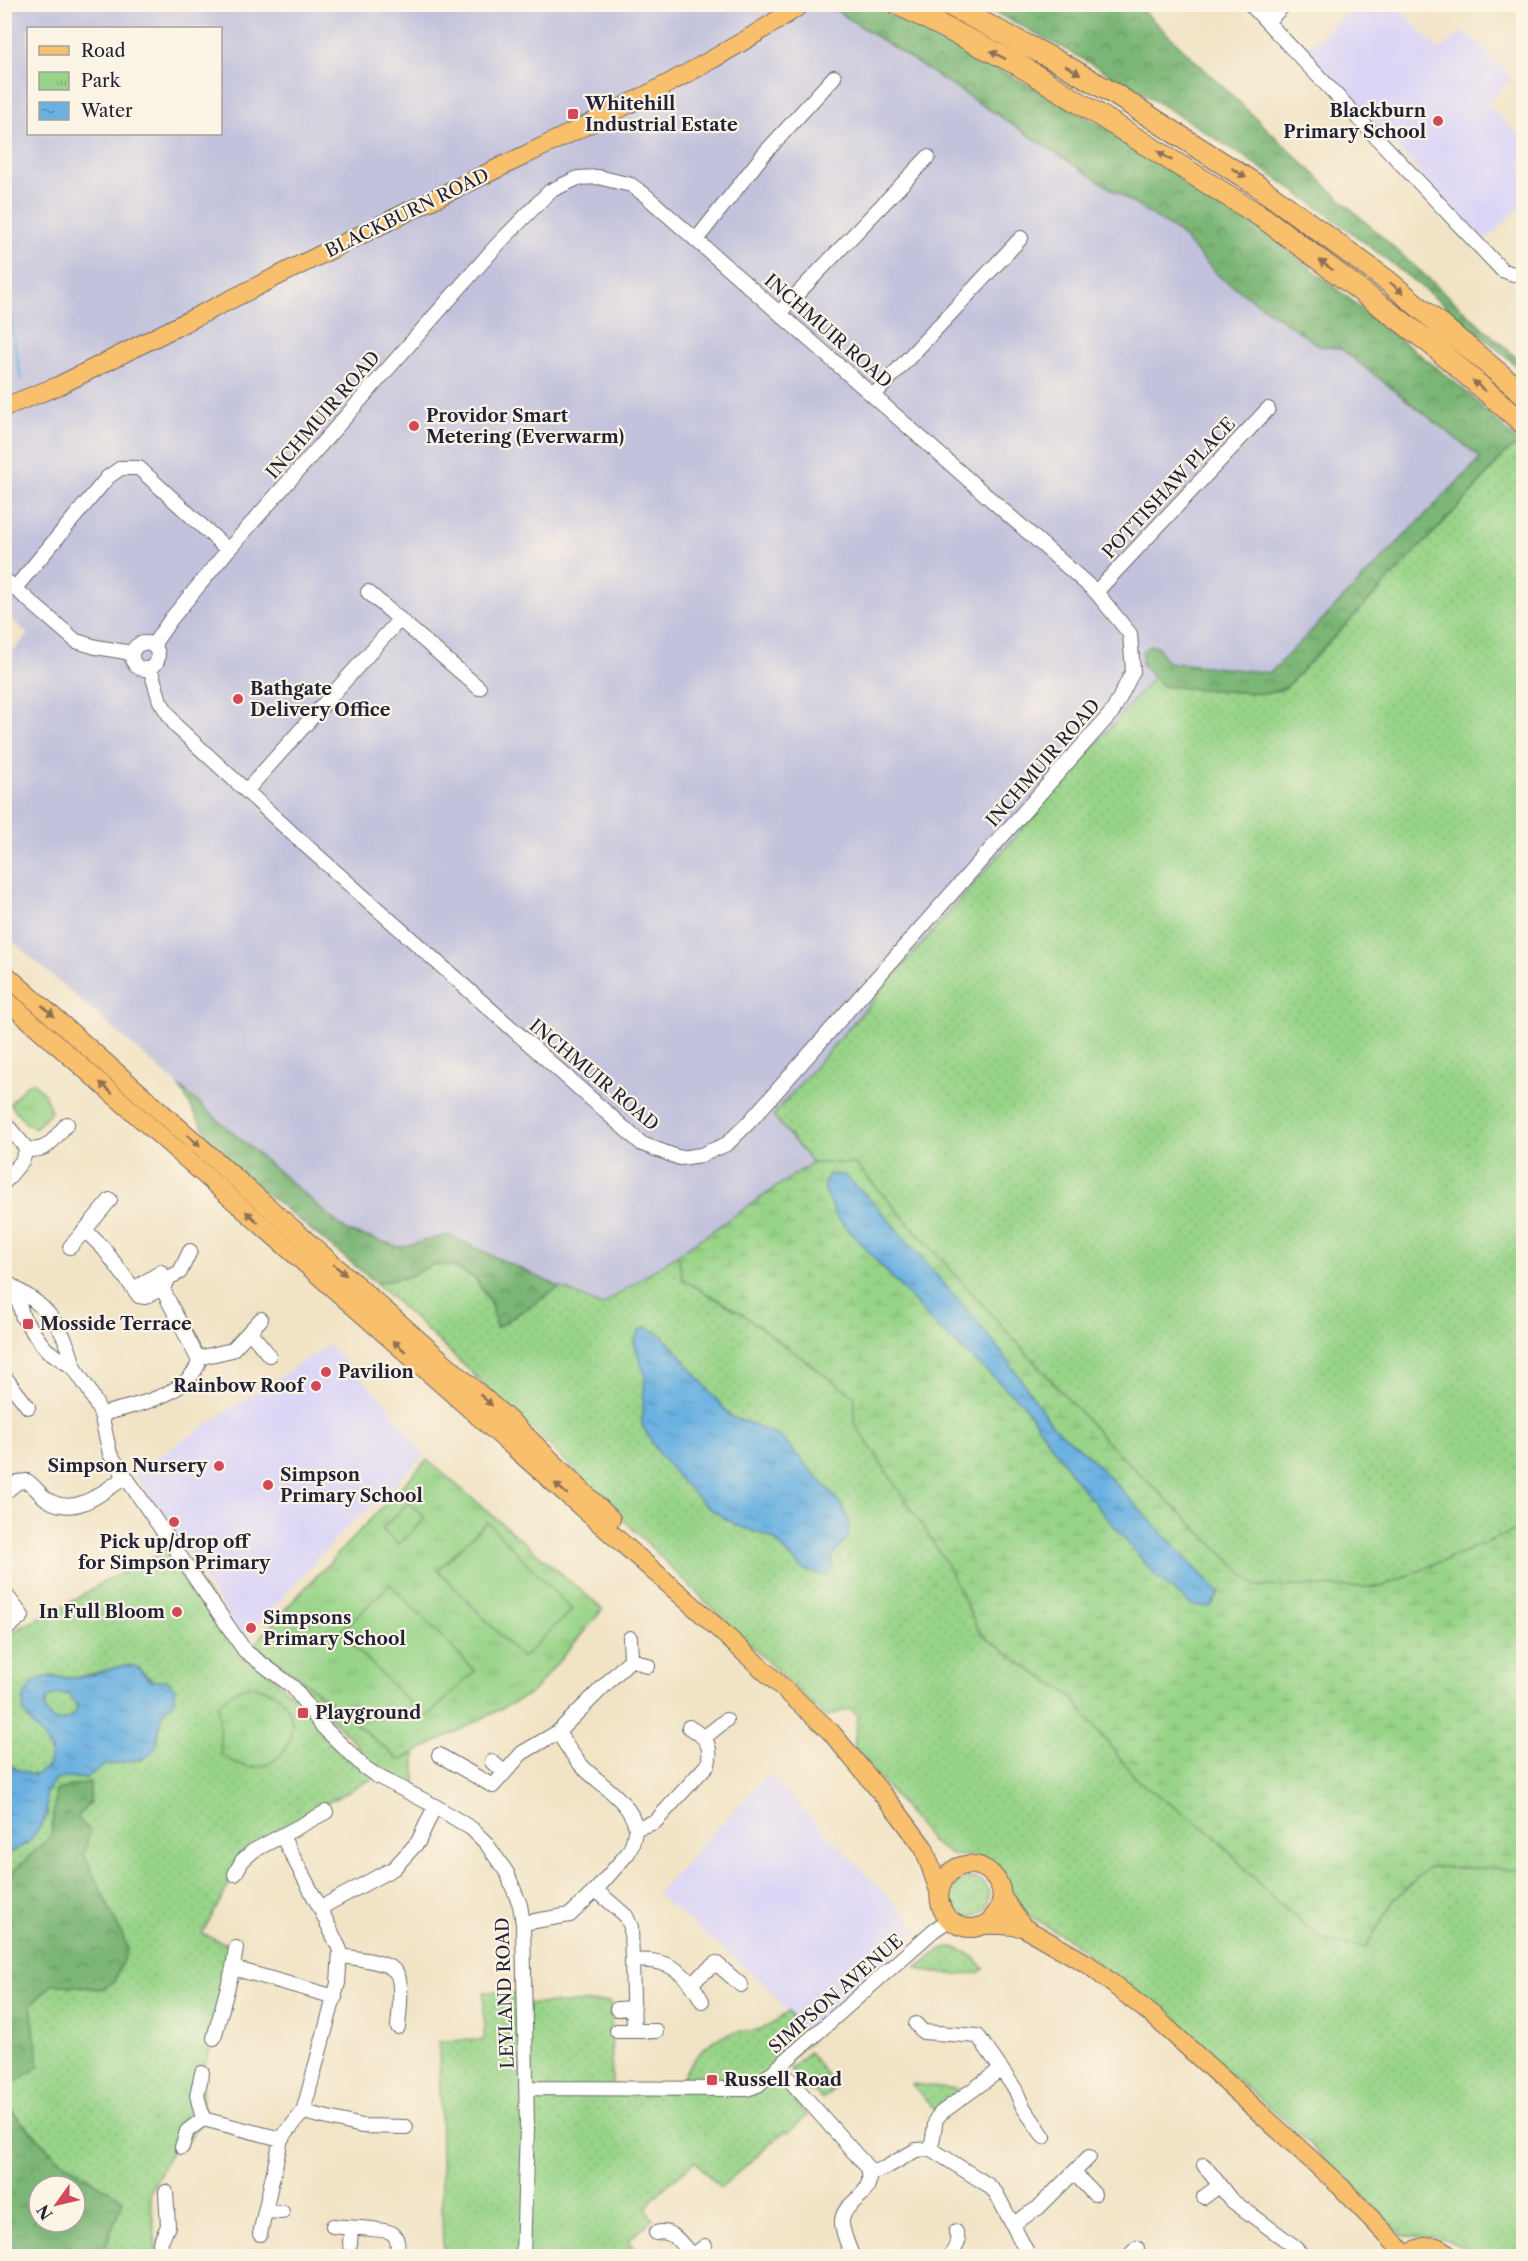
<svg xmlns="http://www.w3.org/2000/svg" width="1528" height="2261" font-family="'Libre Caslon Text',serif">
<style>
.built{fill:#dcd6f6}
.industrial{fill:#c2c2dc;fill-rule:evenodd}
.grass{fill:url(#grass-dots);stroke:#5d7b62;stroke-width:1.5}
.forest{fill:url(#forest-crowns);stroke:#4e6c58;stroke-width:1.5;fill-rule:evenodd}
.wetland{fill:url(#wetland-marsh);stroke:#5d7b62;stroke-width:1.5}
.park{fill:url(#park-tufts);stroke:#5d7b62;stroke-width:1.5}
.pitch{fill:#98d488;stroke:#5d7b62;stroke-width:1.5}
.water{fill:url(#water-ripples);stroke:#466a8e;stroke-width:1.5;fill-rule:evenodd}
.lines{fill:none;stroke-linecap:round;stroke-linejoin:round}
.stream{stroke:#69b1e1;stroke-width:3}
.minor-casing{stroke:#6a666b;stroke-width:16}
.major-casing{stroke:#6a666b;stroke-width:20}
.highway-casing{stroke:#6a666b;stroke-width:23}
.minor{stroke:#fff;stroke-width:14}
.major{stroke:#f8bf6c;stroke-width:18}
.highway{stroke:#f8bf6c;stroke-width:21}
.oneway{fill:#8d7054}
.poi-dot{fill:#d1495b;stroke:#fcf5e5;stroke-width:2}
.labels{text-anchor:middle;dominant-baseline:central;stroke-width:4.5;stroke-linejoin:round;paint-order:stroke}
.poi-label{font-size:18px;font-weight:bold;fill:#22223b;stroke:#fcf5e5;text-anchor:start}
.street-label{font-size:18px;fill:#22223b;stroke:#fcf5e5}
</style>
<defs>
<pattern id="grass-dots" width="8" height="8" patternUnits="userSpaceOnUse" patternTransform="scale(1.5)"><rect width="8" height="8" fill="#98d488"/><path d="M2 2h.1M6 6h.1" fill="none" stroke="#83b676" stroke-width="1.8" stroke-linecap="round"/></pattern>
<pattern id="forest-crowns" width="20" height="18" patternUnits="userSpaceOnUse" patternTransform="scale(1.5)"><rect width="20" height="18" fill="#7ab674"/><path d="M2 6a3 3 0 1 1 6 0M12 15a3 3 0 1 1 6 0" fill="none" stroke="#649460"/></pattern>
<pattern id="wetland-marsh" width="20" height="14" patternUnits="userSpaceOnUse" patternTransform="scale(1.5)"><rect width="20" height="14" fill="#98d488"/><path d="M1 5h8M5 5V1M11 12h8M15 12V8" fill="none" stroke="#83b676"/></pattern>
<pattern id="park-tufts" width="24" height="20" patternUnits="userSpaceOnUse" patternTransform="scale(1.5)"><rect width="24" height="20" fill="#98d488"/><path d="M3 7l-1-3M5 7V3M7 7l1-3M15 17l-1-3M17 17v-4M19 17l1-3" fill="none" stroke="#83b676"/></pattern>
<pattern id="water-ripples" width="26" height="14" patternUnits="userSpaceOnUse" patternTransform="scale(1.5)"><rect width="26" height="14" fill="#69b1e1"/><path d="M2 4q2-2 4 0t4 0M15 11q2-2 4 0t4 0" fill="none" stroke="#5690b8"/></pattern>
</defs>
<rect width="100%" height="100%" fill="#fcf5e5"/>
<filter id="ink" filterUnits="userSpaceOnUse"><feTurbulence type="fractalNoise" baseFrequency=".0167" numOctaves="2"/><feDisplacementMap in="SourceGraphic" scale="12" xChannelSelector="R" yChannelSelector="G"/><feConvolveMatrix kernelMatrix="1 2 1 2 8 2 1 2 1" color-interpolation-filters="sRGB"/></filter>
<filter id="wash" filterUnits="userSpaceOnUse"><feTurbulence type="fractalNoise" baseFrequency=".008" numOctaves="4" result="noise"/><feDisplacementMap in="SourceGraphic" scale="24" xChannelSelector="R" yChannelSelector="G"/><feGaussianBlur stdDeviation="1.35" result="paint"/><feColorMatrix in="noise" values="0 0 0 0 0 0 0 0 0 0 0 0 0 0 0 0 0 1.4 0 .05"/><feComposite in="paint" operator="in"/></filter>
<g filter="url(#wash)">
<rect width="100%" height="100%" fill="#f1e3c5"/>
<!-- built -->
<path class="built" d="M1355,5H1397L1439,51L1461,32L1478,42L1512,78L1487,104L1523,139V205L1485,241L1304,51Z
M328,1345L382,1399L424,1455L381,1498L348,1526L244,1639L134,1473Z
M768,1774L919,1928L810,2041L769,1988L657,1894Z"/>
<!-- industrial -->
<path class="industrial" d="M5,5H821L837,11L1178,232L1220,277L1320,346L1340,347L1481,458L1270,673L1167,662L773,1115L812,1163L601,1306L448,1235L400,1247L347,1231L5,935V661L28,634L5,613ZM28,28H220V134H28Z"/>
<!-- grass -->
<path class="grass" d="M1520,443L1523,447V1527L1381,1587L1256,1586L1106,1441L855,1164L812,1163L773,1115L1154,677L1163,686L1265,694L1285,688L1469,496L1505,453Z
M678,1254L684,1280L741,1313L855,1397L944,1559L980,1633L1026,1667L1070,1695L1138,1781L1214,1835L1275,1901L1325,1941L1366,1947L1393,1901L1429,1867L1523,1869V2256H1471C1455,2236 1426,2236 1403,2236L1288,2123L1070,1940L1024,1912L994,1864L976,1856L951,1855L933,1843L854,1747L858,1715L849,1709L825,1717L718,1614L548,1444L376,1283L408,1277L431,1265L453,1266L475,1279L491,1304L496,1327L560,1287L601,1306Z
M173,1547L259,1664L377,1776L323,1805L326,1812L242,1861L202,1934L236,1948L214,2038L202,2073L203,2119L182,2147L174,2146L150,2193L157,2256H97L105,2248L123,2200L57,2158L5,2104V2074L14,2083L39,2066L30,2005L53,1984L101,1989L128,1948L83,1854L89,1830L77,1818L90,1802L56,1791L51,1836L5,1879V1856L29,1842L47,1816L46,1793L54,1781L62,1778H86L105,1765L142,1759L156,1746L162,1713L175,1699L137,1667L126,1665L75,1678L50,1676L26,1716C33,1726 48,1739 50,1752C52,1758 50,1765 45,1769C32,1783 16,1770 5,1760V1635L55,1611L102,1583Z
M298,1676L400,1760L415,1753V1786L389,1775L371,1762L348,1735L316,1705Z
M57,1694H68L78,1706C73,1719 65,1723 52,1720L45,1710L47,1698Z
M951 1897a19 19 0 1 1 38 0a19 19 0 1 1-38 0Z
M953,1947L968,1953L985,1968L978,1973C957,1974 937,1976 916,1968L941,1950Z
M484,1992L525,1993L526,2004L611,2002L612,2087L678,2088C687,2064 706,2039 733,2033C742,2030 752,2032 761,2029C770,2026 781,2018 788,2011L810,2041L780,2068L801,2093L796,2102L807,2116L788,2133L785,2131L720,2188L695,2161L653,2198L646,2210L653,2219L628,2241L637,2251L635,2256H443L439,2041L484,2040Z
M809,2052L836,2087L822,2099L814,2091H809L790,2068Z
M912,2084L959,2089L968,2093L939,2115Z"/>
<!-- forest -->
<path class="forest" d="M821,5H873L1017,79L1128,140L1253,223L1461,387L1520,443L1505,453L1469,496L1285,688L1265,694L1162,686L1142,665V651L1151,645L1158,647L1167,662L1270,673L1481,458L1340,348L1320,346L1220,277L1178,232L837,11Z
M980,5H1137L1352,210L1519,360L1523,358V371C1441,301 1357,233 1267,172C1176,111 1079,54 980,5Z
M179,1086L347,1231L400,1247L448,1235L560,1287L496,1328L491,1304L476,1279L453,1266L431,1265L408,1277L376,1283L218,1154Z
M90,1782V1802L77,1818L90,1830L84,1854L128,1948L114,1982L101,1989L53,1984L31,2005L39,2066L14,2083L4,2074L5,1879L51,1836L56,1790Z
M4,2104L57,2158L123,2200L105,2248L97,2256H5ZM39,2186H75V2222H39Z"/>
<!-- wetland -->
<path class="wetland" d="M812,1163L855,1164L1106,1441L1256,1586L1381,1587L1523,1527V1869L1429,1867L1393,1901L1366,1947L1325,1941L1275,1901L1214,1835L1138,1781L1070,1695L1026,1667L980,1633L944,1559L854,1422L855,1397L741,1313L683,1280L678,1254Z"/>
<!-- park -->
<path class="park" d="M33,1082L44,1094L51,1111L35,1129L26,1123L10,1104L25,1086Z
M427,1460L603,1609L532,1693L400,1760L298,1676L253,1646L289,1605Z
M250,1686C328,1695 284,1804 221,1754L218,1705C227,1694 236,1689 250,1686Z"/>
<!-- pitch -->
<path class="pitch" d="M409,1502L425,1518L398,1545L382,1529Z
M487,1522L572,1610L522,1658L438,1570Z
M390,1584L475,1671L425,1719L341,1632Z"/>
<!-- water -->
<path class="water" d="M829,1175H844L874,1203L978,1323L1009,1362L1053,1426L1083,1451L1114,1482L1219,1593L1211,1607L1191,1605L1155,1575L1077,1482L1023,1404L935,1325L837,1217L825,1191L824,1182Z
M647,1327L660,1334L675,1349L731,1417L754,1425L782,1438L838,1500L849,1520L848,1537L832,1556L833,1569L825,1576L802,1569L773,1538L736,1525L707,1507L683,1483L657,1451L642,1425L645,1375L634,1342L639,1331Z
M126,1665L137,1667L151,1681L167,1680L175,1689V1699L162,1713L156,1746L152,1753L142,1759L105,1765L86,1778H62L54,1781L46,1793L47,1816L29,1842L5,1856V1760L13,1768L34,1776L48,1767C50,1761 52,1755 50,1749C42,1727 10,1716 29,1688C40,1670 60,1680 76,1678C93,1676 110,1669 126,1665ZM57,1694H68L78,1706C73,1719 65,1723 52,1720L45,1710L47,1699Z
M4,2240L22,2252L21,2256H5Z"/>
<g class="lines">
<!-- stream -->
<path class="stream" d="M4,286L21,379"/>
</g>
</g>
<g filter="url(#ink)">
<g class="lines">
<!-- minor casing -->
<g class="minor-casing">
<path id="minor" d="M1250,4L1502,270L1513,274L1524,272
M1267,22L1285,4
M696,240L763,155L834,77
M780,312L928,157
M874,395L1021,238
M4,579L76,641L96,647L132,653
M15,588L108,477L121,468H139L228,550
M368,592L479,688
M1096,592L1268,409
M132 656a13 13 0 1 1 26 0a13 13 0 1 1-26 0Z
M150,668L160,701L176,726L294,835L642,1144L680,1158L701,1155L727,1144L751,1120L1113,711L1133,671L1130,634L1096,592L645,195L631,185L598,177L578,178L550,191L498,244L228,550L171,619L153,645
M246,791L400,619
M4,1122L27,1149L22,1161L4,1183
M27,1149C48,1153 54,1138 67,1124
M85,1230L110,1200
M70,1247L85,1230L104,1249L139,1296L145,1297L162,1288L199,1361C190,1395 131,1407 101,1414
M166,1279L180,1272L190,1251
M4,1280C14,1289 26,1294 36,1302C56,1318 69,1342 74,1368
M15,1289L23,1318L41,1343L47,1350L74,1368L89,1390L101,1414L110,1454L245,1651L293,1687L323,1727L364,1767L377,1776L435,1806L472,1829L486,1843L507,1873L520,1905L523,1923L527,2127L523,2256
M134,1289L161,1272L167,1282L162,1288
M250,1332L269,1355
M198,1358L232,1350L261,1319
M4,1376L28,1407
M4,1493L18,1482L27,1481C35,1486 40,1495 48,1500C76,1517 103,1492 125,1477
M4,1592L22,1616L4,1631
M630,1638L631,1659L648,1666
M558,1732C565,1744 572,1755 582,1766C600,1785 630,1800 636,1828
M705,1737L726,1720
M439,1755L493,1786L522,1753L558,1732L631,1659
M492,1762L504,1772
M282,1836L320,1908L394,1868L418,1842L435,1806
M235,1874L242,1861L253,1851L326,1812
M596,1890L626,1916L631,1927L634,2031
M523,1923L570,1915L596,1890L628,1853L632,1845L636,1828L655,1822L708,1764C713,1744 704,1736 689,1727
M341,1956C354,1958 386,1961 395,1971C404,1980 399,2014 398,2027
M634,1961C667,1958 687,1972 702,2001
M233,1968L236,1948
M692,1982L716,1963L741,1985
M617,2009L634,2008
M916,2024L923,2032L978,2036L1015,2089L1023,2107L1044,2137
M617,2031H656
M214,2038L233,1968L335,1997
M779,2068L868,2168C876,2197 845,2199 842,2220C841,2231 849,2246 852,2256
M202,2073L197,2095L203,2119
M527,2088L747,2089L758,2085L934,1930L949,1920
M303,2112L362,2126L406,2127
M182,2147L187,2131L203,2119L281,2139
M931,2149L936,2119L941,2113L1000,2070
M1204,2165L1231,2200L1290,2243L1303,2256
M870,2173L885,2168L916,2150L931,2149L988,2185L996,2193L1029,2256
M1075,2174L1094,2194
M1204,2197L1219,2186
M265,2211L282,2212
M1013,2224L1038,2208L1089,2157
M333,2226C345,2228 387,2228 393,2234C399,2239 398,2249 397,2256
M656,2233C673,2228 682,2245 692,2256
M260,2234L281,2139L303,2112L338,1983L340,1950L320,1908
M350,2244L351,2229
M165,2256L160,2243L168,2226L166,2192
M692,2256L705,2246
M951,2256L958,2242L956,2232
M1129,2256L1137,2248"/>
</g>
<!-- major casing -->
<g class="major-casing">
<path id="major" d="M4,407L58,386C191,320 323,252 457,188C574,131 694,77 802,4
M4,973L517,1427L611,1519
M4,998L699,1611L830,1731L898,1813L924,1848L939,1891
M1002,1897L1023,1927L1089,1965L1156,2018L1341,2187L1407,2256
M985,1925C1031,1889 970,1839 944,1880C939,1888 938,1897 941,1906C945,1919 959,1929 973,1928C977,1928 982,1925 986,1925C998,1924 1011,1926 1023,1927
M1408,2256C1421,2244 1438,2242 1450,2256"/>
</g>
<!-- highway casing -->
<g class="highway-casing">
<path id="highway" d="M898,4L1019,65L1265,219L1430,343L1524,424
M947,4L1059,62L1116,95L1258,186L1389,282L1524,394"/>
</g>
<!-- minor -->
<use href="#minor" class="minor"/>
<!-- major -->
<use href="#major" class="major"/>
<!-- highway -->
<use href="#highway" class="highway"/>
</g>
<!-- one-way arrows -->
<defs><path id="oneway-solid" d="M-6-.8H1V-3.2L6.5 0L1 3.2V.8H-6Z" transform="scale(1.5)"/></defs>
<g class="oneway">
<use href="#oneway-solid" transform="translate(998 55) rotate(-153)"/>
<use href="#oneway-solid" transform="translate(1073 70) rotate(30)"/>
<use href="#oneway-solid" transform="translate(1165 156) rotate(-148)"/>
<use href="#oneway-solid" transform="translate(1239 173) rotate(33)"/>
<use href="#oneway-solid" transform="translate(1326 265) rotate(-143)"/>
<use href="#oneway-solid" transform="translate(1397 288) rotate(39)"/>
<use href="#oneway-solid" transform="translate(1479 386) rotate(-139)"/>
<use href="#oneway-solid" transform="translate(48 1011) rotate(42)"/>
<use href="#oneway-solid" transform="translate(106 1088) rotate(-138)"/>
<use href="#oneway-solid" transform="translate(194 1141) rotate(42)"/>
<use href="#oneway-solid" transform="translate(252 1217) rotate(-138)"/>
<use href="#oneway-solid" transform="translate(340 1270) rotate(41)"/>
<use href="#oneway-solid" transform="translate(399 1346) rotate(-139)"/>
<use href="#oneway-solid" transform="translate(486 1400) rotate(42)"/>
<use href="#oneway-solid" transform="translate(561 1489) rotate(-139)"/>
</g>
</g>
<!-- markers -->
<g class="poi-dot">
<rect x="567" y="108" width="12" height="12" rx="3"/>
<circle cx="1438" cy="121" r="6"/>
<circle cx="414" cy="426" r="6"/>
<circle cx="238" cy="699" r="6"/>
<rect x="22" y="1318" width="12" height="12" rx="3"/>
<circle cx="326" cy="1372" r="6"/>
<circle cx="316" cy="1386" r="6"/>
<circle cx="219" cy="1466" r="6"/>
<circle cx="268" cy="1485" r="6"/>
<circle cx="174" cy="1522" r="6"/>
<circle cx="177" cy="1612" r="6"/>
<circle cx="251" cy="1628" r="6"/>
<rect x="297" y="1707" width="12" height="12" rx="3"/>
<rect x="706" y="2074" width="12" height="12" rx="3"/>
</g>
<g class="labels">
<!-- poi labels -->
<g class="poi-label">
<text x="585" y="104">Whitehill<tspan x="585" dy="21">Industrial Estate</tspan></text>
<text x="1426" y="111" text-anchor="end">Blackburn<tspan x="1426" dy="21">Primary School</tspan></text>
<text x="426" y="416">Providor Smart<tspan x="426" dy="21">Metering (Everwarm)</tspan></text>
<text x="250" y="689">Bathgate<tspan x="250" dy="21">Delivery Office</tspan></text>
<text x="40" y="1324">Mosside Terrace</text>
<text x="338" y="1372">Pavilion</text>
<text x="304" y="1386" text-anchor="end">Rainbow Roof</text>
<text x="207" y="1466" text-anchor="end">Simpson Nursery</text>
<text x="280" y="1475">Simpson<tspan x="280" dy="21">Primary School</tspan></text>
<text x="174" y="1542" text-anchor="middle">Pick up/drop off<tspan x="174" dy="21">for Simpson Primary</tspan></text>
<text x="165" y="1612" text-anchor="end">In Full Bloom</text>
<text x="263" y="1618">Simpsons<tspan x="263" dy="21">Primary School</tspan></text>
<text x="315" y="1713">Playground</text>
<text x="724" y="2080">Russell Road</text>
</g>
<!-- street labels -->
<g class="street-label">
<text transform="translate(407 213) rotate(-26)">BLACKBURN ROAD</text>
<text transform="translate(828 331) rotate(41)">INCHMUIR ROAD</text>
<text transform="translate(323 415) rotate(-49)">INCHMUIR ROAD</text>
<text transform="translate(1169 488) rotate(-47)">POTTISHAW PLACE</text>
<text transform="translate(1043 763) rotate(-49)">INCHMUIR ROAD</text>
<text transform="translate(594 1075) rotate(40)">INCHMUIR ROAD</text>
<text transform="translate(505 1993) rotate(-92)">LEYLAND ROAD</text>
<text transform="translate(836 1994) rotate(-41)">SIMPSON AVENUE</text>
</g>
</g>
<!-- margin -->
<rect width="1528" height="2261" fill="none" stroke="#fcf5e5" stroke-width="24"/>
<!-- legend -->
<rect x="27" y="27" width="195" height="108" fill="#fcf5e5" stroke="#a5a1a1" stroke-width="1.5"/>
<rect x="39" y="46" width="30" height="9" fill="#f8bf6c" stroke="#a5a1a1" stroke-width="1.5"/>
<text x="81" y="57" font-size="18" fill="#22223b">Road</text>
<rect x="39" y="72" width="30" height="18" fill="url(#park-tufts)" stroke="#a5a1a1" stroke-width="1.5"/>
<text x="81" y="87" font-size="18" fill="#22223b">Park</text>
<rect x="39" y="102" width="30" height="18" fill="url(#water-ripples)" stroke="#a5a1a1" stroke-width="1.5"/>
<text x="81" y="117" font-size="18" fill="#22223b">Water</text>
<!-- north arrow -->
<g transform="translate(57 2204) rotate(236)"><circle r="28" fill="#fcf5e5" stroke="#a5a1a1" stroke-width="1.5"/>
<path d="M0-4.5L10 22L0 15L-10 22Z" fill="#d1495b"/>
<text y="-9" font-size="16" font-weight="bold" text-anchor="middle" fill="#22223b">N</text>
</g>
</svg>
